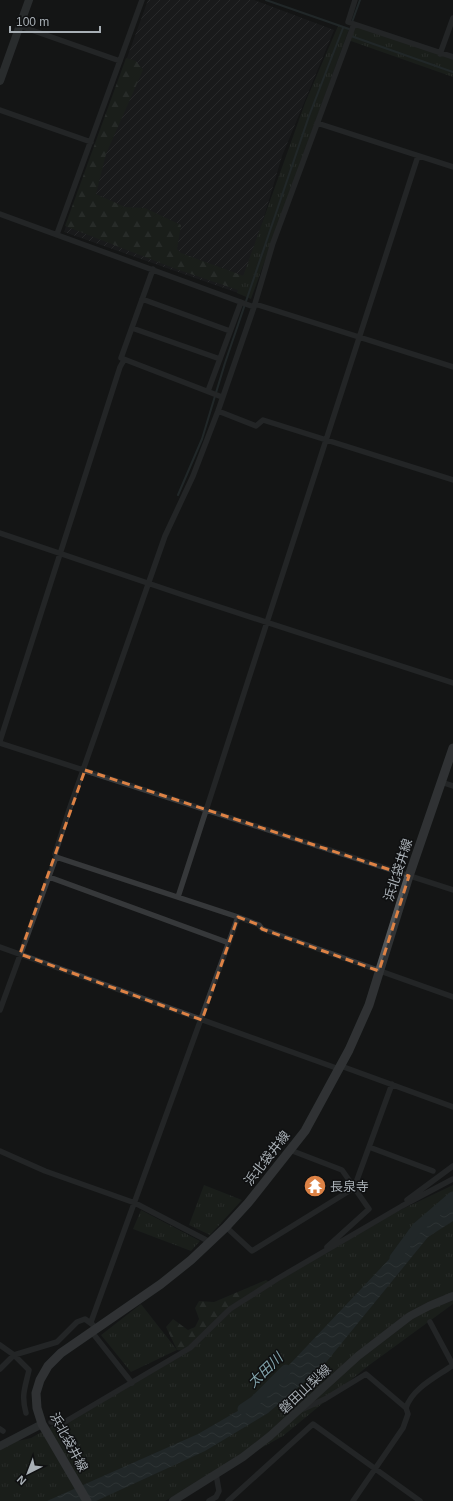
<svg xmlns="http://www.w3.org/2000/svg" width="453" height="1501" font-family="Helvetica,'Noto Sans JP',sans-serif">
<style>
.industrial{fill:url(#industrial-furrows)}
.grass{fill:url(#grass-tufts)}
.forest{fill:url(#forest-firs)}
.water{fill:url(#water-waves)}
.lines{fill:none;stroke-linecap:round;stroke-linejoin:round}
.stream{stroke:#313d3f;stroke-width:2}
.river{stroke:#313d3f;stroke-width:11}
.street{stroke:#36383a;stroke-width:5.5}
.secondary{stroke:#44474a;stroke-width:8}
.primary{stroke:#525659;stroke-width:9}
.marked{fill:none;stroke:#dd8245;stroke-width:3;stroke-dasharray:8 5;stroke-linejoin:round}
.labels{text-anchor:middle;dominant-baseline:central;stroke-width:3;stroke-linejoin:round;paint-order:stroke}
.street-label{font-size:13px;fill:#a8afb5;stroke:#0f1011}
.poi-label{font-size:13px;fill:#a8afb5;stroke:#0f1011;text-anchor:start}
.water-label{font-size:14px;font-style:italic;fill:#82a4ac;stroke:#0f1011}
</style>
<defs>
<pattern id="industrial-furrows" width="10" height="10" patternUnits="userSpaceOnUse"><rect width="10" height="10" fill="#212123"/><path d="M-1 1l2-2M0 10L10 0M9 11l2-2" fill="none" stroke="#3e3f41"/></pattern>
<pattern id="grass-tufts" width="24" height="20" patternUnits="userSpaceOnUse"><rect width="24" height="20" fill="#222821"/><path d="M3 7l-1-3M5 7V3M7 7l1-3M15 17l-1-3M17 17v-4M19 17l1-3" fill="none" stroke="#3f453f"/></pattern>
<pattern id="forest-firs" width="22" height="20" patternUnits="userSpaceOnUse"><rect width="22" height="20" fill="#222821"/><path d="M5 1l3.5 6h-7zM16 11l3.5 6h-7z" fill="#3f453f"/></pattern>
<pattern id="water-waves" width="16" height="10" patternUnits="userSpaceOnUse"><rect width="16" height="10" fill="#313d3f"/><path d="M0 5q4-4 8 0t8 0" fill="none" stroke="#4c5658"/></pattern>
</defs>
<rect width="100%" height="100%" fill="#141516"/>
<!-- industrial -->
<path class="industrial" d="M148,0H254L334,30L282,156L241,294L64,232Z"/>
<!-- grass -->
<path class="grass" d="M338,26L349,29L251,299L237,293L305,103Z
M353,26L453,57V77L348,40Z
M204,1185L242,1200L210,1235L189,1225Z
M453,1185V1304L368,1366L283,1436L165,1501H0V1445L31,1438L190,1348L234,1307L373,1223Z
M141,1210L200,1241L191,1251L133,1229Z
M141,1304L177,1350L131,1372L101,1335Z"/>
<!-- forest -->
<path class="forest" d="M126,58L136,61L143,70L106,154L96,194L125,207L145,208L181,225L177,249L181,253L244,276L238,290L176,269L65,226Z
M266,1280L269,1282L246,1297L185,1351L177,1350L166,1327L173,1319L188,1330L195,1327L199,1319L195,1308L199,1301L214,1302Z"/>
<!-- water -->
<path class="water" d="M453,1198V1221L428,1237L323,1366L268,1413L205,1451L96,1501H47L198,1434L255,1401L431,1215Z"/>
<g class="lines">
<!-- stream -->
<path class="stream" d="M266,0L349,29
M352,22L360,0
M351,36L453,72
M178,495L202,439L225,363L309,116L343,28"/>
<!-- river -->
<path class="river" d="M395,1258L417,1228L453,1197
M243,1409L255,1401L286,1370"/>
<!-- street -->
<path class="street" d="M355,0L348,22L453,57
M20,26L120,61
M440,54L453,18
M0,110L91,142
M317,123L453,167
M0,214L254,307
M57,234L142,0
M153,269L121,358L222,397
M142,299L230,331
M255,304L453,367
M132,328L220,359
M208,391L241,302
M218,411L256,426L263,420L453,480
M0,533L183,595L453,683
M0,741L120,367L124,360
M0,743L453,890
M441,782L453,786
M56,857L238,917L259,925L262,929L453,997
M49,877L229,943
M178,897L418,156
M0,947L339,1069
M0,1010L56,857L55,854L69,810L165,536L193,476L218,411L254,307L273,243L354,24
M341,1066L453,1107
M369,1147L433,1171
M290,1150L342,1170L369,1209L327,1247
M0,1151L45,1171L135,1203L210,1242
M407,1200L453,1166
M226,1227L252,1251L354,1188L392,1084
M91,1322L238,917
M430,1322L453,1365
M91,1331L132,1383
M0,1345L14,1355L29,1370C25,1388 21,1395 26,1413
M0,1369L14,1355L57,1342L77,1322L85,1319L93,1325
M406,1408C412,1388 438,1376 453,1365
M303,1409L325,1399L366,1374L406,1408L408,1414L403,1428L353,1501
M51,1422L63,1423L190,1348L230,1309L277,1279L402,1206L453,1179
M0,1429L3,1431
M209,1501L216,1497L219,1491L216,1474
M228,1501L313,1424L420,1501"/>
<!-- secondary -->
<path class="secondary" d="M0,81L29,0
M0,1446L42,1424
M173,1501L243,1457L270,1436L358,1356L410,1316L429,1306L453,1296"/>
<!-- primary -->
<path class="primary" d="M87,1501L42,1424L37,1408L36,1393L40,1380L48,1366L61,1353L161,1284L191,1260L226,1227L248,1203L305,1131L349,1050L369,1005L409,876L453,748"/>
</g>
<!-- marked area -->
<path d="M0 0H453V1501H0ZM85,770L409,876L379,971L262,929L259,925L238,917L202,1020L20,954Z" fill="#141516" fill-opacity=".55" fill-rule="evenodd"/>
<path class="marked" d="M85,770L409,876L379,971L262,929L259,925L238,917L202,1020L20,954Z"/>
<!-- icons -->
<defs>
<g id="temple-disc" transform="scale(1.15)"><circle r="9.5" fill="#dd8245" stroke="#0f1011"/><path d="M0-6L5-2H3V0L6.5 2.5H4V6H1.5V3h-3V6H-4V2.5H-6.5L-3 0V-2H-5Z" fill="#fff"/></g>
</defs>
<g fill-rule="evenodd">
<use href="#temple-disc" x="315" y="1186"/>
</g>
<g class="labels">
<!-- street labels -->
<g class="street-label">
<text transform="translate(398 870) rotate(-72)">浜北袋井線</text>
<text transform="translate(267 1158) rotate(-52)">浜北袋井線</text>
<text transform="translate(305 1389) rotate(-43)">磐田山梨線</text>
<text transform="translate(69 1442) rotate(62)">浜北袋井線</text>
</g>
<!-- poi labels -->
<g class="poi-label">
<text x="330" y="1186">長泉寺</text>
</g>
<!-- water labels -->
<g class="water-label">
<text transform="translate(265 1370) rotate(-44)">太田川</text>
</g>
</g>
<!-- north arrow -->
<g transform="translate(28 1473) rotate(222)" stroke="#0f1011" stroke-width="3" paint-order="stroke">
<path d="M0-3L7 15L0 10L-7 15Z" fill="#a8afb5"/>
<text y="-6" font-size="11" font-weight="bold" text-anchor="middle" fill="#a8afb5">N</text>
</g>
<!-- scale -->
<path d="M10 26v6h90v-6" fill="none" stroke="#a8afb5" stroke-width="2"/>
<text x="16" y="26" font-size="12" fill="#a8afb5" stroke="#0f1011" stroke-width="3" paint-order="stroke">100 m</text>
</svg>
